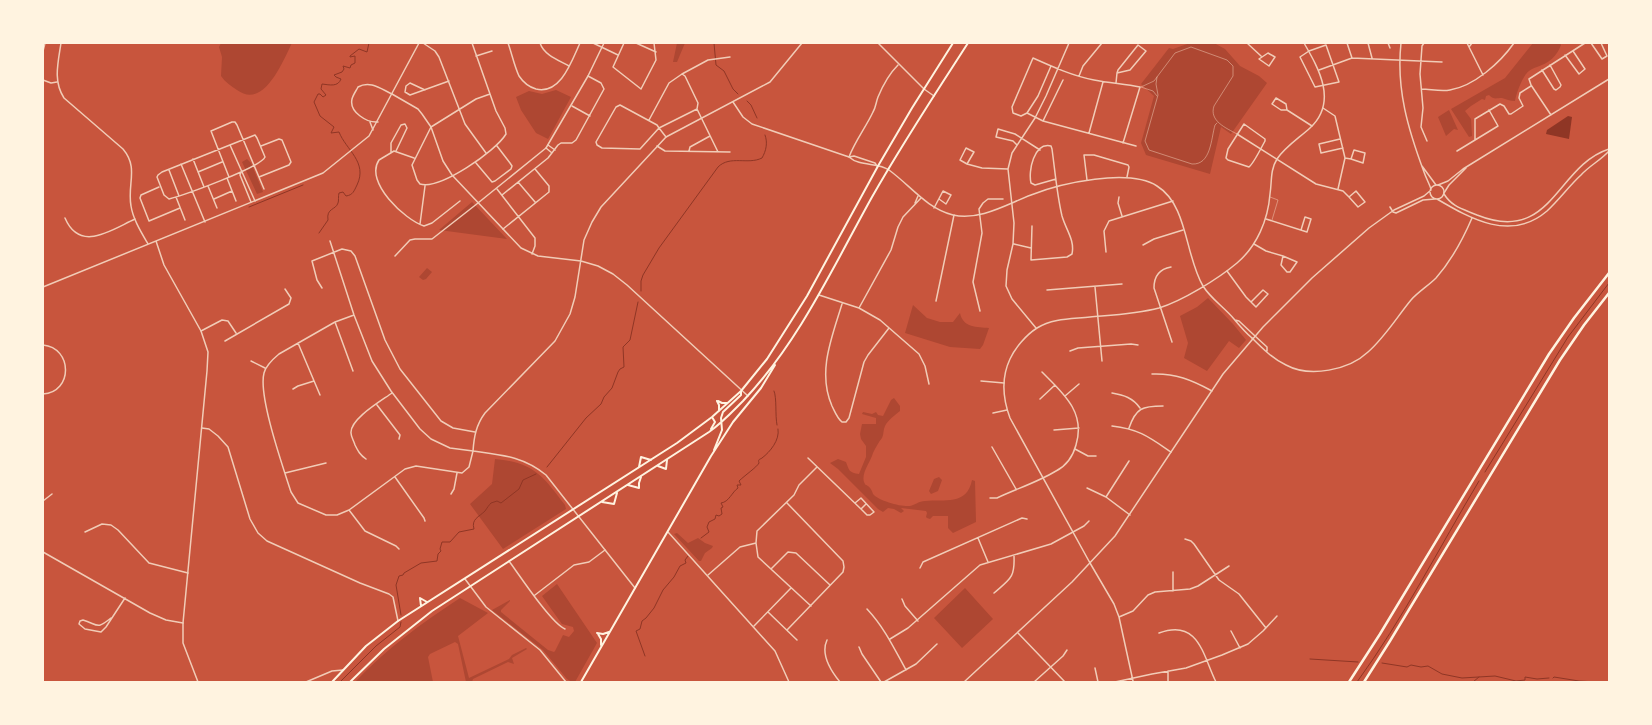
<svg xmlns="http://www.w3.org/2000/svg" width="1652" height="725" font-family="Lato,sans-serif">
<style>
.green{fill:#ae4732}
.water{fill:#8f3625}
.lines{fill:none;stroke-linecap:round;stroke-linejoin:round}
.stream{stroke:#8f3625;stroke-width:1}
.service{stroke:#f1ccb7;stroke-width:0.5}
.minor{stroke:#f1ccb7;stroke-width:1.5}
.tertiary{stroke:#f1ccb7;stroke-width:1.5}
.primary{stroke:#fff3e0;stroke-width:2}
.motorway{stroke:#fff3e0;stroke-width:2.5}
</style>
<rect width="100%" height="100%" fill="#c8553d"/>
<!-- green -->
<path class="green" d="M221,43H292C283,61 264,110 237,90C231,86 225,82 221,76L222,57L219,47Z
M677,43H685L677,62H673Z
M1190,43H1214L1225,49L1240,66L1259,76L1267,83L1231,134L1221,127L1210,174L1146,155L1141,143L1154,96L1141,84L1169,48L1173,49Z
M1533,43H1560L1561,45C1557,56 1549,63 1537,67C1534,68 1531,69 1529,71C1523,75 1516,94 1515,101C1510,101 1506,99 1502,98C1496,98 1494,100 1489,95L1486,96L1485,100L1482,99L1471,106L1465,111L1471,119L1472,136L1469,137L1451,109L1505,78Z
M556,90L571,97L548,139L536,133L521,110L516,97L529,91L542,94Z
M1449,110L1458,130L1454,129L1446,136L1438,117Z
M247,159L251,163L263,192L257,194L242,162Z
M472,202L507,239L439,230Z
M427,268L432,272L426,279L423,280L419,277Z
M1208,298L1233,324L1246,340L1239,348L1229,341L1207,371L1184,358L1188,343L1180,316L1197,307Z
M913,305L927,318L940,322H953L960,313C963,328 977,327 989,328L983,345L980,349L950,347L905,333Z
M894,398L900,406V411C895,415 888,420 885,426C883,430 884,434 882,438C878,443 876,447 873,453C871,461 861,473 864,482C866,486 865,484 868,486C871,488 872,491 873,494C879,501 901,507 910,506C915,505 919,501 925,501C944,499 967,506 972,480L975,481L976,522L953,533L948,528V516H933L930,519L927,518L926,517L927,513L926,511L901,508L904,511L901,513L894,509L888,508L883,512L878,509L838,469L830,463L838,459L846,462C849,470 849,473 859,474L866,457V446L861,439L860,434L862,424H876V418L862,414L863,412L872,414L876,412L878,415L883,416L891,400Z
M495,459C534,463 542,475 565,505L566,509L503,549L470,504L492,484Z
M939,477L942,480L938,491L931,494L929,491L934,479Z
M677,533L688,543L698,538L705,543L713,546L712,548L705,553L701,561H699L674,534Z
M557,584L597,643L575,682H572L567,679L543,650L492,610L510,600V601L501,610V612L548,650L554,652L555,651L563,635L569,637L574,631L573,627L562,624L559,620L542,596Z
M965,588L993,619L962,648L934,618Z
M460,598L488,613L458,636L469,678L509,659L512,655L526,648L527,649L512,658L514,664L508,662L473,679L472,682H466L458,644L455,642L430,654L428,657L433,682H355C386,649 422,623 460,598Z"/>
<!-- water -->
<path class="water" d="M1568,116L1572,117L1569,139L1546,134L1547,130Z"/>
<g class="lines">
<!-- stream -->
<path class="stream" d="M374,43H379
M714,43L716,65L724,71L733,89L738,94
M747,101L751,105L757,118
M249,207L303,185
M319,233L328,220C326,208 336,210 338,203C339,201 338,196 339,193L343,192L346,196C353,195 354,191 357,185C368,162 346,150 339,132L331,133L334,127L320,116L314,102L318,94H320L323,97L326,95L321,89L322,84C330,85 338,87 341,79L336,77L334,75L342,72L344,69L343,66L350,68L351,65L355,63V56L350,57V56L359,49L367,52L369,43
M641,291V281L643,275L659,248L718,167C730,155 748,165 762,158C766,151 768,143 765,135
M774,391C777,398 775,415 777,425
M547,467L586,418L601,404L604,397L612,388L618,372L620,369L624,367L623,347L630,340L638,302
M1485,472L1568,337L1609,283
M701,538L709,532L707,527L709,522L715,519L716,515L719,516L722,514L721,508L723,507L721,503C729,502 732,492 738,488L737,485H741L739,481C744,476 757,467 759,463C759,462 758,461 759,460C759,459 761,459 762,458C770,452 780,440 778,429
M401,615L396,585L399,576L403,575L404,573L421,563L437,561L438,554L441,551L440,549L442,542H450L459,532L474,529C471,519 479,517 485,511C487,508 489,505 491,503L497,501L501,503L519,489L523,480L536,474
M645,656L636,631L640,629L642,621L646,618L654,608L663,590L674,577L680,566L686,563L685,560L688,556
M1310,659L1358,662
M1382,663L1407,667L1411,665L1421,667L1428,666L1442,674L1462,678L1495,676L1516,681L1525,680V677L1537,679L1549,678
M1553,678L1554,677L1579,681L1597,682
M340,682L376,646L400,627L401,622
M1357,682C1403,619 1439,548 1479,481
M1473,682L1479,677"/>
<!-- service -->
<path class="service" d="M1157,77L1156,84L1158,95L1145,141L1149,150L1192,164C1211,165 1211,139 1215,125L1217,123
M1141,87L1154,81L1175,53L1191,47L1227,60L1233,66V76L1214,106C1209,121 1226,128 1237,134
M1141,87L1153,91L1157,96
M1270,197L1278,200L1272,220"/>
<!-- minor -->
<path class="minor" d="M423,43L435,51L439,57L465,124L486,153
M472,43L496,111L505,128L506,134C496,151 440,190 420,184L417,180L412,165L431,127L476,99L490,94
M508,43C512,54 514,65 519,76C523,82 529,87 536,89C561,95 572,60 580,43
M540,43C544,55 558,60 569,66
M593,43L618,55
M624,43L613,67L641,89L656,60L654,43
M636,43L656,52
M1247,43L1261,56
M1347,43L1352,58
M1368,43L1372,58
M1388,43L1390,48
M1424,43L1422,46L1420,74L1423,108L1421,127L1427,141
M1467,43L1483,75
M1591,43L1602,59L1607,56L1601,43
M1326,45L1339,82L1315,87L1300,57L1309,51Z
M1469,47L1472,43
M43,51L45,43
M1268,53L1275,57L1269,66L1259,59Z
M1565,55L1579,74L1585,69L1573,51
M476,56L492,51
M1051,66L1038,96L1027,113L1043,121L1136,146
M1319,70L1352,58L1442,62
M1542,70L1554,89L1556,90L1560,87L1561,85L1550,65
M682,74L708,60L730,57
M1079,76L1083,66L1102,43
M43,80L51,83L57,82
M1116,83L1117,73L1130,70L1146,51L1138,45L1118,70L1117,73
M1422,89C1430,89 1441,92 1450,90C1474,86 1500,63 1514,43
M425,90L410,83L406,86L405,92L410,95L449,81
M1276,98L1286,104L1287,110H1281L1272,104Z
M572,106L590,116
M1323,108L1335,116L1345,158L1338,189
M1287,110L1312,126
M1027,113L1021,116L1013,113L1012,107L1033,58C1053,67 1073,76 1094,80C1109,83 1124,84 1140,87L1123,143
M1551,115L1531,85L1529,79L1585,43
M649,120L669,83L682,74L685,76L698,103L697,109L718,152
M1043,121L1063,80
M370,122L373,130
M378,122C367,123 349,112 352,99C353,95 356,91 358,87C370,80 381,89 392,94
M1244,124L1265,139V141C1261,148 1254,163 1249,167L1228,160L1226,158L1228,149Z
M1089,133L1103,82
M1237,134L1316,184L1343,191L1349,197L1356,191L1365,202L1358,207L1349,197
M255,135L257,138L265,157C260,168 184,195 169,199L164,195L157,177L158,175L162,172Z
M666,137L659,128L640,149L602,148L597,145L596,142L616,107L620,105L657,125L659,128L697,109
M1340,139L1319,144L1321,153L1343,148
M1475,140V119L1500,104L1504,106L1509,114H1511L1523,106L1519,98L1520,93L1531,86
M230,145L255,201
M548,145L555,150
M1017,145L1013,141L996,137L998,129L1015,134L1040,150
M657,146L665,151L730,152
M546,148L552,153
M966,148L974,152L967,164L960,160Z
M689,151L690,147L710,136
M1457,151L1498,126L1489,110
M391,152V143L401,125L405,124L407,128L396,151
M849,157C855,141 866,127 873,112C876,107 876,102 878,97C883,85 889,74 898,65
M414,158L394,151L379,160C364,182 405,220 424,226L432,223L460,201
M1345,158L1351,159L1354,150L1365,153L1363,163L1351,159
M193,159L204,187
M476,163L492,182L495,181L511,169L512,166L510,163L497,146
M181,164L205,222
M967,164L982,168L1008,169
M169,170L179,196
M198,172L222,162
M241,172L240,175L251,202
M229,177L211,131L232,122H235L237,125L264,189
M259,177L289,165L291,162L282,140L279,139L261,146
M227,178L236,201
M1087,180L1084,155H1094L1128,165L1129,167L1127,177
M518,182L535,202
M1438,185L1448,181L1463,169L1609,79
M208,186L217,208
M159,187L141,195L140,198L149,221L180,208
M497,189L535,238V246L532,254
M1444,193L1449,185L1466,168
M502,195L548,158L558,145L561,143H572L576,140L604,89L601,83L588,76
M176,197L185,220
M1119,197L1118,203L1122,216
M214,199L232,191
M915,203L918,196
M934,208L943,191L951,195L946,204L939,199
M65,218C80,253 111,230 135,219
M1266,219L1307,232L1311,219L1305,217L1301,230
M420,224L425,186
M1032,226L1031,260L1067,257L1072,254C1075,240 1066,230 1062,216C1057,195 1055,171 1052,149L1051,146C1034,142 1028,171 1031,183L1035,185L1056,179
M503,229L549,192V186L535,169
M330,241L354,315L372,361L391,391L420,429L431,439L450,448L473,451L469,467L462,473L416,466L405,469L349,510L337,515H326L298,503L291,492C283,467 258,396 264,373C266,365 273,359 279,354L335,322L354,315
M1014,244L1031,248
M1254,244L1266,251L1283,256
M1143,245L1154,239L1183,230
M1106,252L1104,231L1109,221L1173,201
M395,256L410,240L415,239H432L478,203
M1283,256L1297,262L1290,272H1287L1281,265Z
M1171,267C1159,269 1154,277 1154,288L1172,342
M1227,271L1246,297L1256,307L1268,294L1263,290L1251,302
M1095,287L1102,361
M322,288L317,280L312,261L342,249L351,251L355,256L385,340L400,369L441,421L453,428L475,432
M1047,290L1122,284
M819,295L859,308L880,320L919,354L925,366L929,384
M936,301L954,215
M842,304C832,337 817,372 832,406C835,412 837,418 842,422H846L849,418L864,362L868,355L889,328
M859,308L891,250L898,227L903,217L921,198
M980,311L973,282L982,233L979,209L983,203L988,199H1003
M335,322L353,371
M1036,328L1012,299L1006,286L1007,270L1013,244L1014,223L1008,169L1012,153L1035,118L1046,96L1069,43
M201,331L222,320L228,321L236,333
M1255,336L1267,347V351
M1252,338C1262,348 1273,359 1286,365C1310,378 1349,370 1368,352C1385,337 1397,317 1411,300C1418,292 1428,286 1436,278C1451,261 1463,239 1472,218
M225,341L289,304L291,298L285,289
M298,343L320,395
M43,345C73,348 73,392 43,394
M1070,351L1078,348L1131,344L1138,345
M251,361L265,368
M1152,374C1175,373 1192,380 1212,391
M981,381L1004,383
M293,389L298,386L314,381
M1112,393C1124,395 1133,398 1140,408
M1065,396L1079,384
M1040,399L1055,385
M377,405L400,435L399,439
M993,413L1007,410
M1112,426C1139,429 1149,437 1171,452
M202,428L209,429L218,436L228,447L250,519L258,533L267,541L360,583L389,594L393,597L398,621
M1129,428C1136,408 1142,406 1163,406
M1054,430L1079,428
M992,447L1016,489
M1075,449L1088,456H1096
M808,458L861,509L867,515H870L874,512L861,498L855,503
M366,459C360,455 358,451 355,445C354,441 351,437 351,433C350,419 381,401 392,393
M285,473L326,463
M395,477L424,518L425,521
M1087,488L1106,497L1130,515
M451,494L454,489L457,473
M1106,497L1129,461
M990,498H997C1016,489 1038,482 1056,471C1066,466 1073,456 1076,445C1086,412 1063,393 1042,372
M43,501L52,494
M787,503L843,561L844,567L843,572L787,630
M861,509L866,504
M349,510L365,531L396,546L399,549
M85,532L102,524L111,525L118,530L149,563L188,573
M978,538L988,562
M1185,539L1191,541L1194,544L1219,580L1239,594L1266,628
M43,552L150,613L166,620L183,623
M509,561C520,576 551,623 565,629
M1090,563L1114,604L1119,617L1133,681
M920,568L923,562L1022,518L1027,519
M771,569L788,552L796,553L830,585
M708,575L740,547L756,543
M1173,591V572
M994,593C1010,579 1015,578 1014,556
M535,595L574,565L589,562L605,550
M902,599L905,606L918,621
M811,606L758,557L756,543L757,531L794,495L799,485L817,467
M867,609C884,627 894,648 906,670
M768,612L797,640
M1119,617L1133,611L1148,595L1155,592L1190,589L1198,586L1229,566
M111,618C96,630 99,625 83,620L80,621L79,624L85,629L101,632L106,627L125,598
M754,626L791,588
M1231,631L1240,648
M1018,633L1065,682
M1159,633C1199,618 1203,656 1216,682
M890,639L908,628L980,565L1051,544L1084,526L1089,521
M827,640C820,655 831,671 840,682
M859,647L862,654L881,682
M1095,668L1098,682
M1168,671V682
M884,682L916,664L937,644
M1034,682L1063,656L1067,650
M1115,682L1152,674L1186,668L1222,655L1248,644L1263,631L1277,616"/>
<!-- tertiary -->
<path class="tertiary" d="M61,43C58,63 53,81 64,98L123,149C139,168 127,184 131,206C133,219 141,232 148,244
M878,43L924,89L934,96
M1401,43C1396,89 1408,129 1424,172C1426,178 1429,183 1431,189
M392,94L418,109L422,114L431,127L443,161L452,175L521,248L538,256L581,261L598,266L613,274L627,285L748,396
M733,102L743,117L752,124L849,157C860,167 878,162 889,170C911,186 926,208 953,215C980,221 1007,204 1031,195C1061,183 1129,168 1157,186C1188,205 1185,256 1203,286C1211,299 1224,307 1234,319C1240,326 1245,332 1252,338
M849,157L854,156L875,163L877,166
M1422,166L1436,185
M1430 192a7 7 0 1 1 14 0a7 7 0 1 1-14 0Z
M1444,194C1452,207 1463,209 1477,215C1552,245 1556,166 1609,149
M1437,199C1471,219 1511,242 1547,211C1559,200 1569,186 1581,175C1589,166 1601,160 1609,151
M478,203L546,148L588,76L604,43
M1390,207L1393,212
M1393,212L1396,213L1423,200L1435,199
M156,241L164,265L201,331L208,352L207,371L183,623V643L198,682
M43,287L323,173L369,136L419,43
M1235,320L1239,321L1255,336
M668,532L775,651L789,682
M1090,563L1010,418C1003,399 1001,378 1010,359C1015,348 1026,335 1037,328C1053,318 1072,319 1090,317C1113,315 1136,314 1159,308C1182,301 1218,279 1237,263C1257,246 1268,220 1270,194C1272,182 1270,170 1277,159C1285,147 1299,138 1310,128C1338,102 1319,69 1304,43
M465,579L486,607L540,650L566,682
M635,588L546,475C523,456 501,455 473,451C474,437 476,425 485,413L555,341L570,314L575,297L584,240L592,222L601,207L666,137L770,82L802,43
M306,682L332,671L343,670
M964,682L1072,582L1115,536L1223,374L1263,327L1312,278L1369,228L1394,210L1424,196L1431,190"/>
<!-- primary -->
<path class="primary" d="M717,401L719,405V411
M718,401L722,403H727
M711,429L715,422L712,417
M714,450L722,430L721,418L723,412L741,395V391
M658,466L666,469L667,460
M639,467L641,457L651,460
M628,485L639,488V483L641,477
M602,502L614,504L617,493
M421,606L420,598L427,602
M597,633L603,634L609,632
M598,634L601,639V645
M332,682L366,646L398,621L677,443L712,417L741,391L767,359L807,296L878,166L912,108L953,43
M350,682L384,649L432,611L709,432C722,423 732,412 743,401C799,342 833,267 872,197C902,144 935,94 968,43
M581,682L711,456L733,422L761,388L775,365"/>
<!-- motorway -->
<path class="motorway" d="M1349,682L1380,634L1549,354L1574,318L1609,273
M1364,682L1390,641L1560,360L1584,325L1609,293"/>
</g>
<!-- border -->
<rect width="1652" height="725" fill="none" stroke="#fff3e0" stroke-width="88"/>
</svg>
